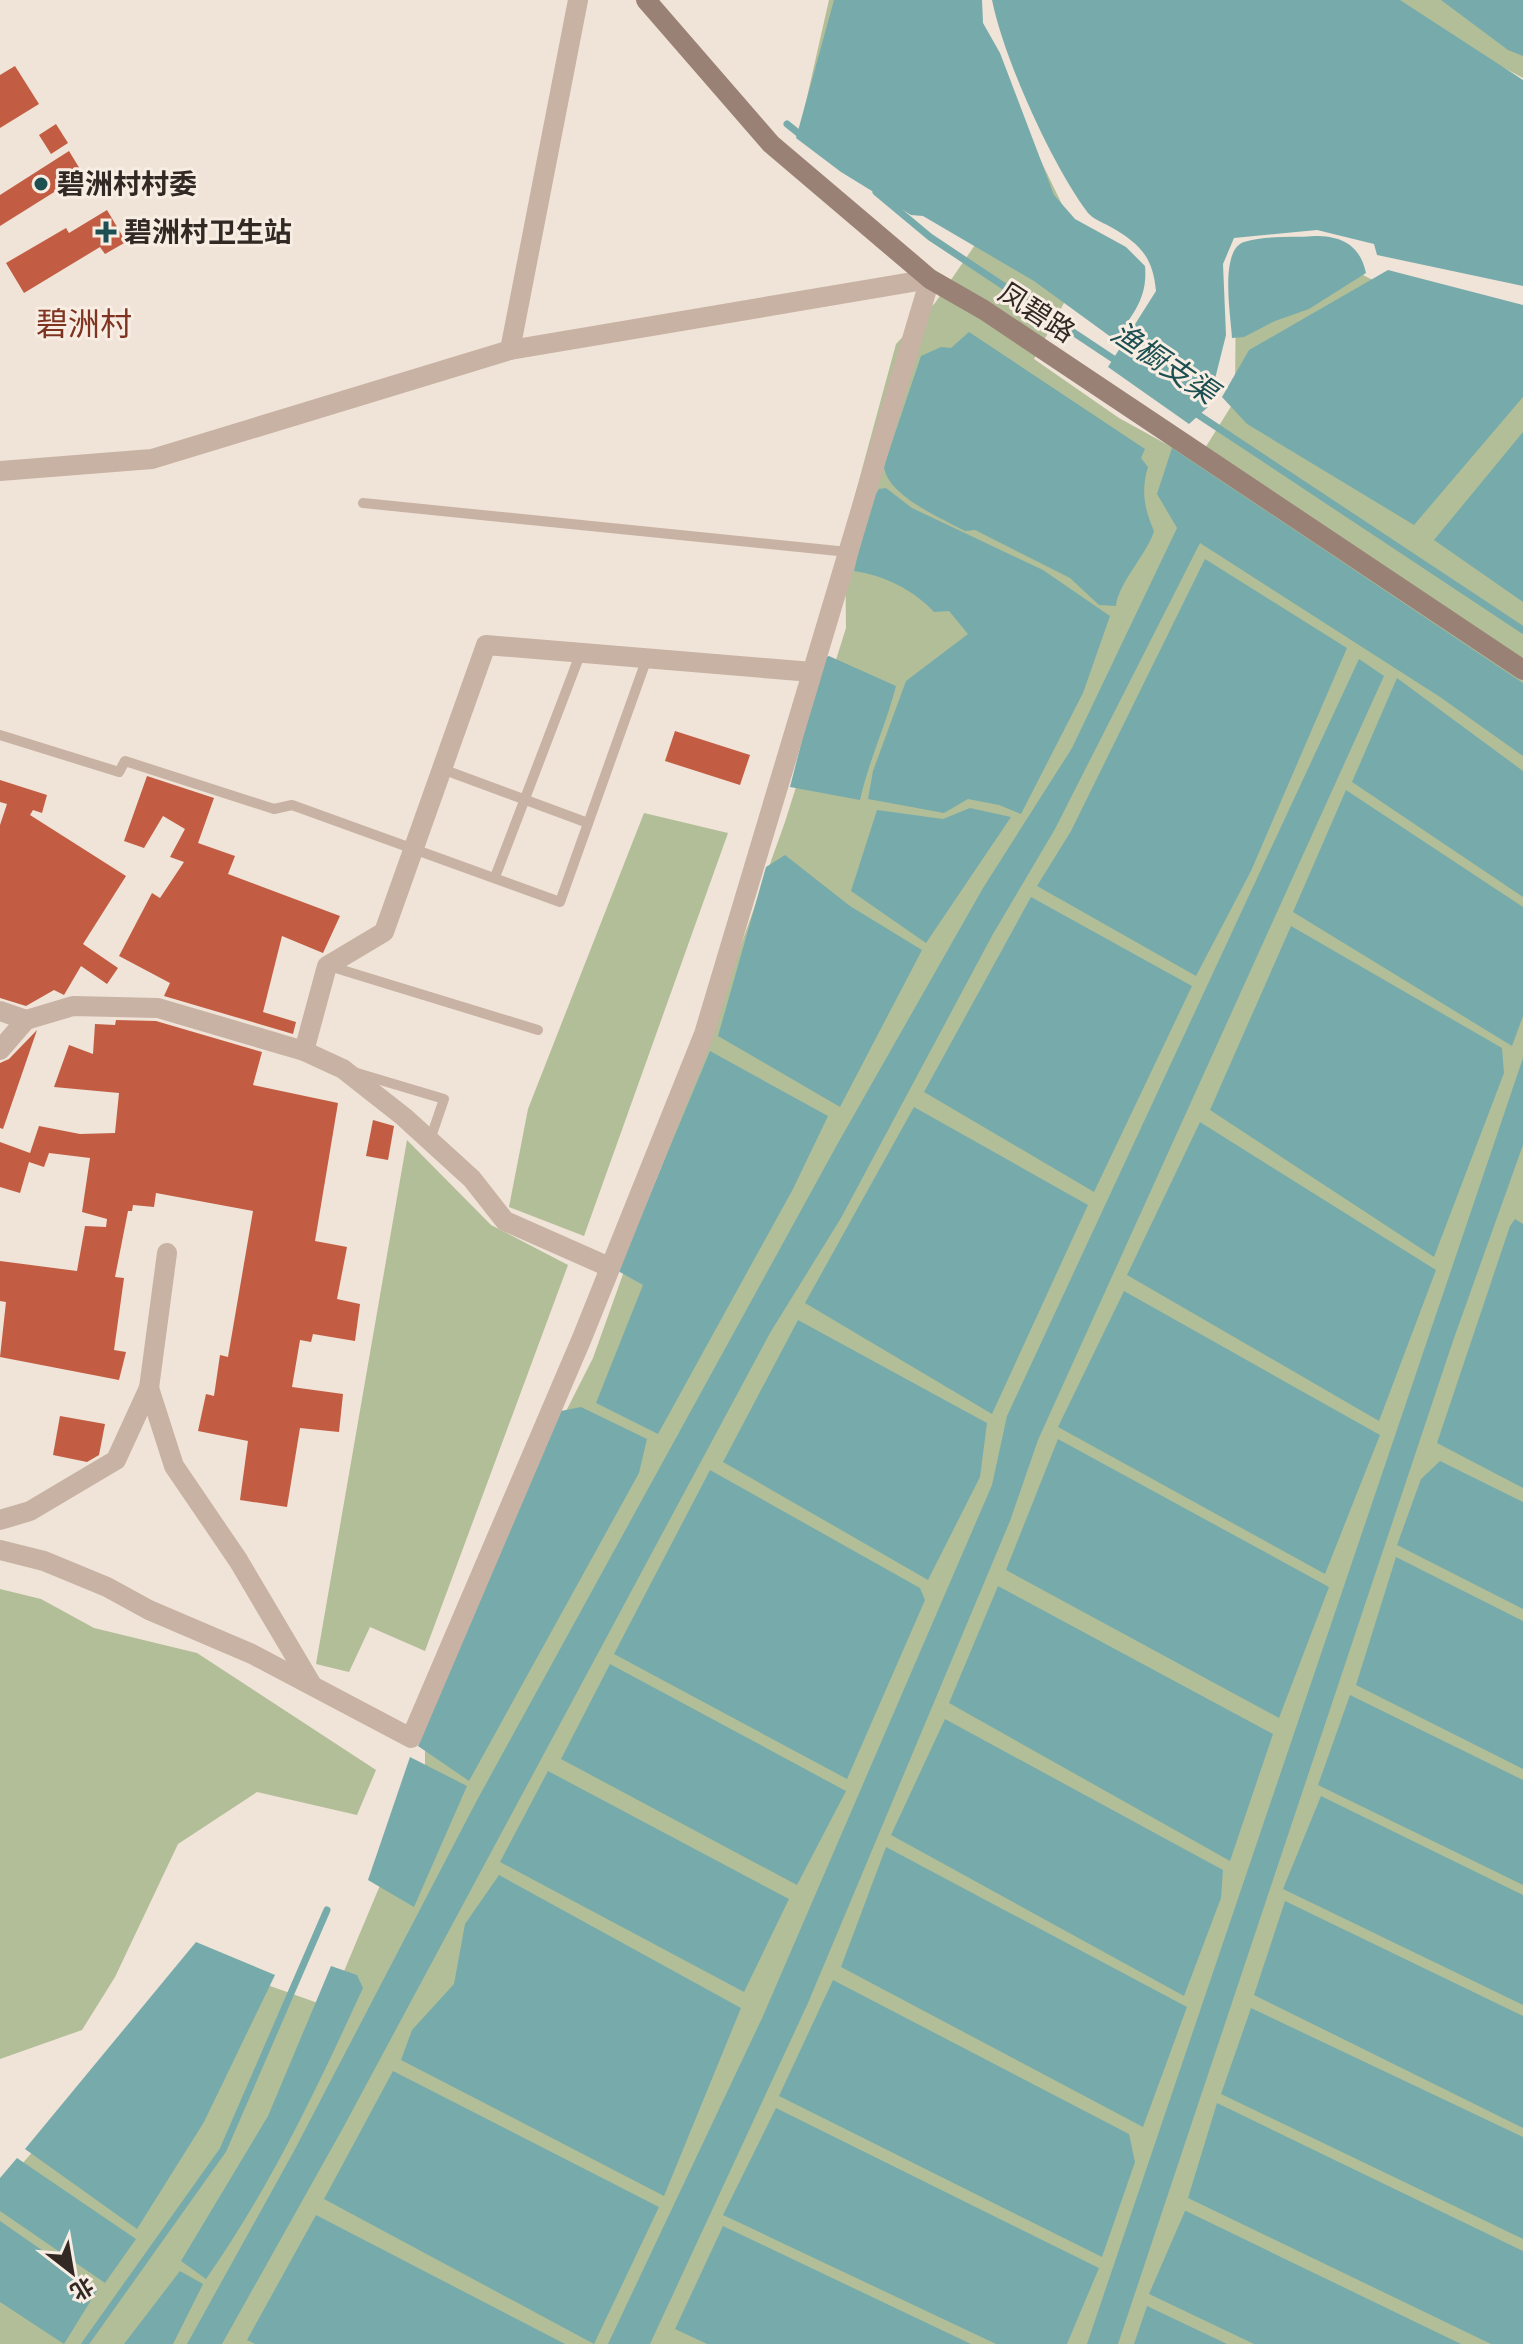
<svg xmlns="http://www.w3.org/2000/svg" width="1523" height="2344" font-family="'Fira Sans Condensed','Noto Sans SC',sans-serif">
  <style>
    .green { fill: #b2be98 }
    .water { fill: #77abab }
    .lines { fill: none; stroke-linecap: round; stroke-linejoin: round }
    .stream { stroke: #77abab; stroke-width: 7 }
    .building { fill: #c25d43 }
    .lane { stroke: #c7b2a4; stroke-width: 10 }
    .street { stroke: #c7b2a4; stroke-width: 20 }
    .secondary { stroke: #9a8175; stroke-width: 20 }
    .poi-dot { fill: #1d5052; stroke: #f8ede3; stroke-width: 3 }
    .labels { text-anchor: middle; stroke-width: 6; stroke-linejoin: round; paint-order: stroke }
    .poi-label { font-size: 28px; font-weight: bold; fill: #322925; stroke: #f8ede3; text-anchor: start }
    .street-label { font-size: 28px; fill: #322925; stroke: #f8ede3 }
    .water-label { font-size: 30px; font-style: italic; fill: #1d5052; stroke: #f8ede3 }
    .quarter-label { font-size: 32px; fill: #7e3421; stroke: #f8ede3 }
  </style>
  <rect width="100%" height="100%" fill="#f0e3d7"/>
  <g class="green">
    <path d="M 829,0 L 963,0 L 1088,258 L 1034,359 L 1119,418 L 1197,461 L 1235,400 L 1236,270 L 1316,251 L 1410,299 L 1523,325 L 1523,2344 L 0,2344 L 0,2189 L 200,1961 L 329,2007 L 425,1778 L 425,1689 L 593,1358 L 785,822 L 846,628 L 845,532 L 896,344 L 935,303 L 975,245 L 800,128 Z"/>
    <path d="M 1377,0 L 1523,0 L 1523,78 Z"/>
    <path d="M 644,813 L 728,833 L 584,1236 L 509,1207 L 528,1109 Z"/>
    <path d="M 407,1140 L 491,1225 L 568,1265 L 425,1651 L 370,1627 L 349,1672 L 316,1664 Z"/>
    <path d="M 0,1589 L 41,1599 L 94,1628 L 197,1653 L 376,1770 L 357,1815 L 257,1792 L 178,1844 L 115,1977 L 82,2030 L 0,2059 Z"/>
  </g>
  <g class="water">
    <path d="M 834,0 L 982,0 L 983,23 L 1000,53 L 1054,195 L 1075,219 L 1126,247 L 1145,266 C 1148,299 1132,315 1115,340 L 1034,281 L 923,216 L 911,215 L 841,172 L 796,138 Z"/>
    <path d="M 992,0 L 1400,0 L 1523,80 L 1523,286 L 1377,255 L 1374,244 L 1317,230 L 1234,238 L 1223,264 L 1226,335 L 1208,407 L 1189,424 L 1108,367 L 1156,291 C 1153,256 1139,243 1109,226 C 1102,222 1093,219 1088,213 C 1052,165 1004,59 992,0 Z"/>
    <path d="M 1441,0 L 1523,0 L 1523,56 L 1508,50 Z"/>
    <path d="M 1315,236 C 1342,236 1360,245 1366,273 L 1309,309 L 1275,321 L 1244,337 L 1232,338 C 1231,317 1219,250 1244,242 C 1266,235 1292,238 1315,236 Z"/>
    <path d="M 1388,270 L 1523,305 L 1523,397 L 1414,525 L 1247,424 L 1222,397 L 1249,350 Z"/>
    <path d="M 969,332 L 1145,449 L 1141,458 L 1148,467 C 1141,490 1144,508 1154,531 C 1148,553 1118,583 1116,606 L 1099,605 L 1070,578 L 975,530 L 965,531 C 941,518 886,495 884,466 L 921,356 L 941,347 L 951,348 Z"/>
    <path d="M 1523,432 L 1523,602 L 1434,540 Z"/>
    <path d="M 1172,448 L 1523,683 L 1523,756 L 1440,697 L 1200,543 L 1055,829 L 993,934 L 841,1218 L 770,1333 L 343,2128 L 222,2344 L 187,2344 L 294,2151 L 476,1802 L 838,1143 L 983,888 L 1072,748 L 1177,528 L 1157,494 Z"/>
    <path d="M 886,488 L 912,508 L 1043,570 L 1110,616 L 1083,693 L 1021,814 L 999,805 L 968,799 L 944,813 L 868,799 L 873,771 L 906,681 L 968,634 L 949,611 L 934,612 C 914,590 883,575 854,571 L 871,501 L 879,489 Z"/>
    <path d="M 1205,559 L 1347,648 L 1251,871 L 1196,976 L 1037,886 L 1071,831 Z"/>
    <path d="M 829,656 L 896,686 C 886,725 869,760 860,800 L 790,787 L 823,658 Z"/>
    <path d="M 1359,659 L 1384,676 L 1038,1440 L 1010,1521 L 808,2003 L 650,2344 L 608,2344 L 763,2016 L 992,1485 L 1007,1416 Z"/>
    <path d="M 1397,678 L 1523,771 L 1523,897 L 1352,782 Z"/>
    <path d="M 1346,790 L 1523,907 L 1523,1016 L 1512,1046 L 1293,912 Z"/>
    <path d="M 970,808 L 1011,817 L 926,943 L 851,891 L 877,810 L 943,819 Z"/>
    <path d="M 785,855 L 850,906 L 922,950 L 840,1107 L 718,1036 L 766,867 Z"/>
    <path d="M 1031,897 L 1192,986 L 1094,1192 L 924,1092 Z"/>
    <path d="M 1291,926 L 1502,1048 L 1504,1073 L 1434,1257 L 1210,1110 Z"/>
    <path d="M 710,1051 L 828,1116 L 793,1189 L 658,1434 L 596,1403 L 643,1285 L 618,1271 Z"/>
    <path d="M 1523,1058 L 1523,1145 L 1453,1341 L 1118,2344 L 1087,2344 Z"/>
    <path d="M 914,1107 L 1088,1205 L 992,1414 L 805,1303 Z"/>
    <path d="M 1200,1122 L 1436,1270 L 1379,1421 L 1127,1275 Z"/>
    <path d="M 1515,1219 L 1523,1224 L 1523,1488 L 1437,1443 L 1510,1226 Z"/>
    <path d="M 1124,1291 L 1380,1435 L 1325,1574 L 1058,1427 Z"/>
    <path d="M 798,1320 L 987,1423 L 980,1477 L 928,1580 L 723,1462 Z"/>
    <path d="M 581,1407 L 647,1439 L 639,1473 L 469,1781 L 418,1746 L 561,1411 Z"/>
    <path d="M 1058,1439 L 1329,1587 L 1279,1718 L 1006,1570 Z"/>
    <path d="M 1440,1461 L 1523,1502 L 1523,1609 L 1397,1545 L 1421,1479 Z"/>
    <path d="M 710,1470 L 920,1588 L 925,1600 L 847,1779 L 614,1654 Z"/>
    <path d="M 1396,1557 L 1523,1621 L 1523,1769 L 1356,1685 Z"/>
    <path d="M 998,1586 L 1273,1734 L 1230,1861 L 949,1703 Z"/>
    <path d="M 610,1664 L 846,1791 L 797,1885 L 561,1759 Z"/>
    <path d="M 1350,1695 L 1523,1780 L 1523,1885 L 1318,1785 Z"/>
    <path d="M 945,1719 L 1223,1870 L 1221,1898 L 1184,1996 L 891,1835 Z"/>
    <path d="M 410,1757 L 467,1786 L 414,1907 L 368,1880 Z"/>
    <path d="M 548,1771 L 789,1899 L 744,1992 L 500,1862 Z"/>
    <path d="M 1321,1796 L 1523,1895 L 1523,2005 L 1283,1889 Z"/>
    <path d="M 886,1847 L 1187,2007 L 1143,2127 L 841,1967 Z"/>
    <path d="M 499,1875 L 741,2008 L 664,2196 L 401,2060 L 412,2030 L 454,1984 L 465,1924 Z"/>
    <path d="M 1285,1901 L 1523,2016 L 1523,2128 L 1254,1995 Z"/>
    <path d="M 196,1942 L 275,1975 L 204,2122 L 137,2229 L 25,2149 Z"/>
    <path d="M 331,1966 L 357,1975 L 363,1988 C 317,2088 270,2188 206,2279 L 181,2261 L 268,2116 Z"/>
    <path d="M 833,1980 L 1129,2134 L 1135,2162 L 1102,2257 L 779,2096 Z"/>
    <path d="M 1251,2008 L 1523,2137 L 1523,2239 L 1221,2094 Z"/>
    <path d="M 393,2071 L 659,2207 L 594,2344 L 324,2199 Z"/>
    <path d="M 1217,2103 L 1523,2251 L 1523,2344 L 1491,2344 L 1188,2198 Z"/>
    <path d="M 776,2108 L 1099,2268 L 1067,2344 L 996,2344 L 723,2215 Z"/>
    <path d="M 17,2158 L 136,2239 L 105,2283 L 0,2211 L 0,2178 Z"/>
    <path d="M 1185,2211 L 1186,2211 L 1461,2344 L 1254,2344 L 1149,2294 Z"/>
    <path d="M 316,2215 L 565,2344 L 255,2344 L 247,2340 Z"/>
    <path d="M 0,2221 L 98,2289 L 64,2344 L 0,2302 Z"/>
    <path d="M 723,2226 L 971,2344 L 707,2344 L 675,2329 Z"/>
    <path d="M 180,2271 L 203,2284 L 173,2344 L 124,2344 Z"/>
    <path d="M 1147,2306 L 1227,2344 L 1134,2344 Z"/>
  </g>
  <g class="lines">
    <g class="stream">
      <path d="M 787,124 L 802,136"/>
      <path d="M 876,192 L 930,237 L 1121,364"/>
      <path d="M 1191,410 L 1523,630"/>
      <path d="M 85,2344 L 223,2150 L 327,1910"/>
    </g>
  </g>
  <g class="building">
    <path d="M 15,66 L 39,104 L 0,128 L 0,75 Z"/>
    <path d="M 56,124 L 68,143 L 51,154 L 39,135 Z"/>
    <path d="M 69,151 L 83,174 L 0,226 L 0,195 Z"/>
    <path d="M 107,210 L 126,242 L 105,254 L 100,247 L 24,293 L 6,263 L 66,228 L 69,233 Z"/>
    <path d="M 675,731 L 750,755 L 740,785 L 665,761 Z"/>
    <path d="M 147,776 L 214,798 L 198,843 L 235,856 L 228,874 L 340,916 L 323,953 L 282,936 L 263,1012 L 296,1022 L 293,1034 L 164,996 L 170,983 L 119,956 L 152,893 L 160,898 L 184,862 L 170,857 L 185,829 L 163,816 L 144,848 L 124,841 Z"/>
    <path d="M 0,780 L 47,795 L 42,813 L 33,810 L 30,815 L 126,876 L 83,944 L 118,968 L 107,984 L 81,966 L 64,995 L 54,990 L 26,1006 L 0,998 L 0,825 L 7,804 L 0,802 Z"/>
    <path d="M 116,1020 L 156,1021 L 262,1052 L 253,1085 L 338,1103 L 315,1241 L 347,1247 L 337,1299 L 360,1304 L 355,1341 L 313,1334 L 311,1342 L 300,1340 L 292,1387 L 343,1394 L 339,1432 L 300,1428 L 287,1507 L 240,1500 L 248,1441 L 198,1431 L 206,1394 L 214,1396 L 220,1355 L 228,1357 L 253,1211 L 156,1193 L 154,1207 L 133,1205 L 132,1211 L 128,1211 L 115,1277 L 124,1278 L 114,1350 L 126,1352 L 119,1380 L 0,1357 L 6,1302 L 0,1301 L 0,1261 L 77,1271 L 85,1226 L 106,1227 L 107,1219 L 82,1212 L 90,1158 L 49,1153 L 44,1167 L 29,1162 L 20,1193 L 0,1187 L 0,1142 L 30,1153 L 39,1126 L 80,1134 L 115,1133 L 119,1093 L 54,1087 L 69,1045 L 93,1054 L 95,1024 L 115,1025 Z"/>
    <path d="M 37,1030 L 3,1129 L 0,1128 L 0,1063 L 9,1059 Z"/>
    <path d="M 373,1120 L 394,1126 L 388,1160 L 366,1156 Z"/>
    <path d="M 60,1416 L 105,1424 L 99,1455 L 87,1462 L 53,1455 Z"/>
  </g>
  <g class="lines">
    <g class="lane">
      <path d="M 363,503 L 848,552"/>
      <path d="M 0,735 L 119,772 L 125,761 L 274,809 L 292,805 L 560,902 L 647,658"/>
      <path d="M 442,769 L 588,823"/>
      <path d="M 495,877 L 581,652"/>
      <path d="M 329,966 L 538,1030"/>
      <path d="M 357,1073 L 444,1099 L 430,1140"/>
    </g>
    <g class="street">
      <path d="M 510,350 L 578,0"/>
      <path d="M 0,1011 L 26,1020"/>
      <path d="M 0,1050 L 26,1020 L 73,1006 L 158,1008 L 304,1051"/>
      <path d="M 609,1267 L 505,1221 L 472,1179 L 404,1117 L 343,1069 L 304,1051 L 327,966 L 384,932 L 486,645 L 812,672"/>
      <path d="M 149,1388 L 167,1253"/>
      <path d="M 0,1520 L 30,1511 L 116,1460 L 149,1388 L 174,1466 L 238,1560 L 312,1685"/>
      <path d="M 0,1550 L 44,1561 L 107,1587 L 149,1610 L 252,1654 L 411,1738 L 582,1338 L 704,1034 L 930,279 L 510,350 L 152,459 L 0,471"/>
    </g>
    <path class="secondary" d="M 646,0 L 771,144 L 930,279 L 984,310 L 1523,670"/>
  </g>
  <g class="poi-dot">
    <circle cx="41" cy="184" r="8"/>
    <path d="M102 220h8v8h8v8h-8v8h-8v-8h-8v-8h8z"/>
  </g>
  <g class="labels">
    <g class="poi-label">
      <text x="57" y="194">碧洲村村委</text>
      <text x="124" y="242">碧洲村卫生站</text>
    </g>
    <g class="street-label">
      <text transform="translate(1037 312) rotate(33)" y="10">凤碧路</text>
    </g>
    <g class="water-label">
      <text transform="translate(1164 363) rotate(34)" y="10">渔橱支渠</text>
    </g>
    <g class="quarter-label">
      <text x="84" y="335">碧洲村</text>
    </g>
  </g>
  <g transform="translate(72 2272) rotate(149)" stroke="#f8ede3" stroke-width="6" paint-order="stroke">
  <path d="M0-6L14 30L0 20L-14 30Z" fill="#322925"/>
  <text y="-12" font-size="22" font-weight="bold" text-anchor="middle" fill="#322925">北</text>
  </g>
</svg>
